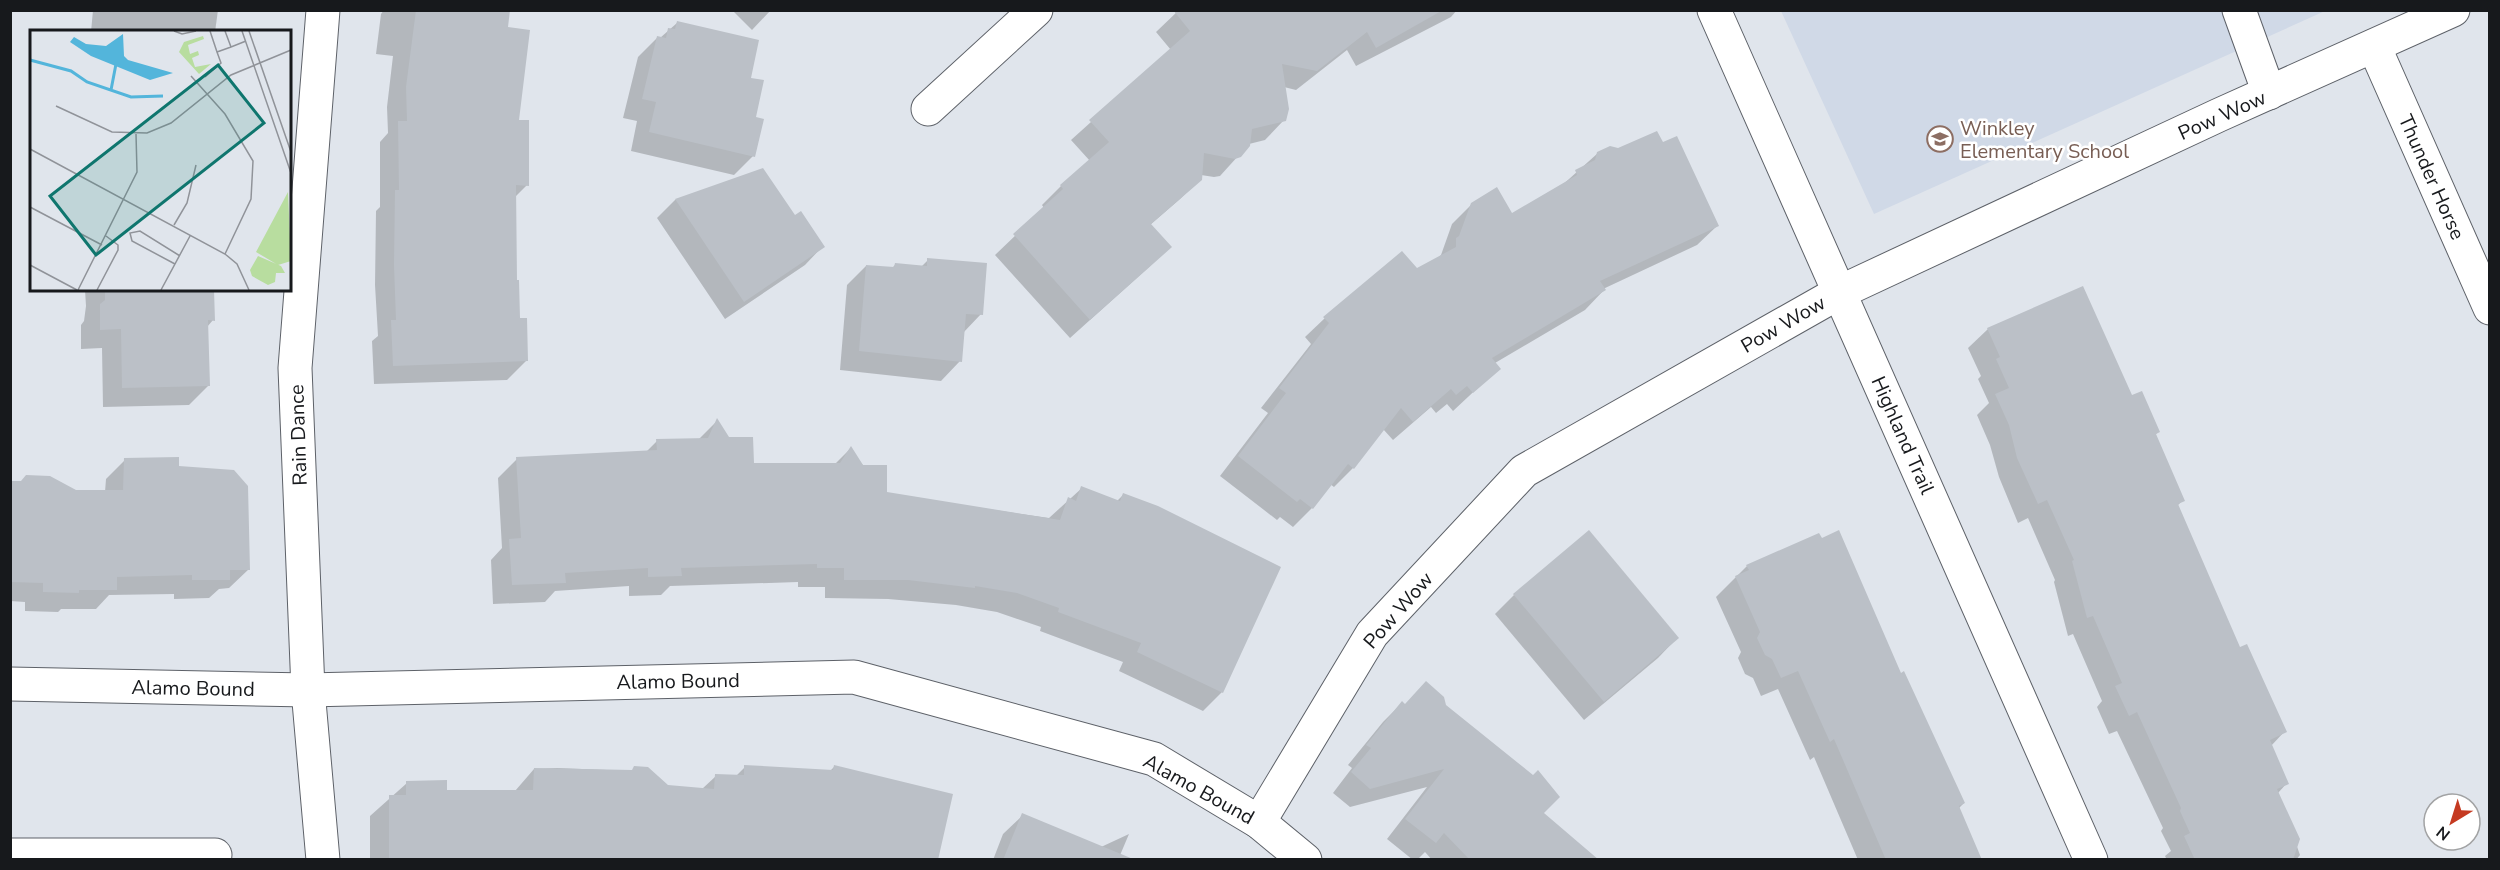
<svg xmlns="http://www.w3.org/2000/svg" width="2500" height="870" font-family="'Nunito Sans',sans-serif">
  <style>
    .built { fill: #d0d9e7 }
    .shadow { fill: #0003 }
    .building { fill: #bbc0c7 }
    .lines { fill: none; stroke-linecap: round; stroke-linejoin: round }
    .minor-casing { stroke: #5d6168; stroke-width: 35 }
    .minor { stroke: #fff; stroke-width: 33 }
    .labels { text-anchor: middle; stroke-width: 5; stroke-linejoin: round; paint-order: stroke }
    .street-label { font-size: 20px; fill: #17191c; stroke: #fff }
    .education-label { font-size: 20px; fill: #785e54; stroke: #fff; text-anchor: start }
    .inset-river { fill: none; stroke: #53b5db; stroke-width: 3 }
    .inset-road { fill: none; stroke: #909399; stroke-width: 1.5 }
    .view { fill: #0f766e; fill-opacity: 0.15; stroke: #0f766e; stroke-width: 3 }
    .inset-edge { fill: none; stroke: #17191c; stroke-width: 3 }
  </style>
  <rect width="100%" height="100%" fill="#e0e5ec"/>
  <path class="built" d="M 1781,11 L 2325,11 L 1874,214 Z"/>
  <g class="shadow">
    <path d="M 93,10 L 218,10 L 215,32 L 91,32 Z"/>
    <path d="M 384,10 L 508,10 L 506,28 L 527,185 L 515,197 L 515,282 L 519,320 L 527,360 L 507,380 L 374,384 L 372,341 L 378,336 L 375,285 L 376,211 L 380,207 L 380,142 L 388,133 L 387,107 L 393,56 L 376,54 L 381,14 Z"/>
    <path d="M 732,10 L 771,10 L 752,30 Z"/>
    <path d="M 1179,10 L 1457,10 L 1451,17 L 1356,66 L 1347,50 L 1296,90 L 1284,87 L 1284,120 L 1265,140 L 1249,144 L 1220,176 L 1214,177 L 1201,175 L 1200,179 L 1180,199 L 1150,225 L 1150,266 L 1070,338 L 995,255 L 1044,208 L 1042,205 L 1061,186 L 1090,161 L 1071,140 L 1171,50 L 1156,32 Z"/>
    <path d="M 677,23 L 749,79 L 753,156 L 734,175 L 631,151 L 637,121 L 623,118 L 638,57 L 657,38 L 660,38 Z"/>
    <path d="M 1598,153 L 1717,226 L 1697,245 L 1603,289 L 1604,290 L 1585,310 L 1495,363 L 1499,368 L 1453,411 L 1447,404 L 1436,413 L 1431,407 L 1393,440 L 1383,429 L 1353,468 L 1334,487 L 1330,484 L 1312,508 L 1293,527 L 1280,517 L 1277,520 L 1220,476 L 1268,413 L 1261,408 L 1311,344 L 1305,337 L 1325,318 L 1437,259 L 1441,255 L 1452,224 L 1472,204 L 1511,215 L 1559,188 Z"/>
    <path d="M 762,170 L 794,217 L 823,246 L 805,265 L 725,319 L 657,218 L 675,200 Z"/>
    <path d="M 928,260 L 981,314 L 963,333 L 960,361 L 941,381 L 840,370 L 847,285 L 866,266 L 892,268 L 895,265 L 921,267 Z"/>
    <path d="M 85,290 L 213,290 L 213,320 L 207,327 L 208,386 L 189,405 L 103,407 L 102,348 L 81,349 L 81,325 L 84,321 L 86,306 Z"/>
    <path d="M 1988,329 L 2131,397 L 2159,431 L 2155,435 L 2183,500 L 2177,506 L 2240,649 L 2285,731 L 2271,746 L 2287,783 L 2278,793 L 2300,855 L 2296,860 L 2167,860 L 2165,856 L 2171,851 L 2161,831 L 2163,828 L 2117,731 L 2109,734 L 2097,707 L 2102,701 L 2073,634 L 2068,636 L 2054,582 L 2055,580 L 2028,518 L 2018,523 L 1999,477 L 1990,445 L 1977,415 L 1989,403 L 1978,379 L 1981,376 L 1968,348 Z"/>
    <path d="M 717,421 L 729,439 L 753,464 L 834,465 L 850,449 L 886,494 L 1049,518 L 1082,488 L 1117,501 L 1123,495 L 1222,692 L 1203,711 L 1119,671 L 1123,662 L 1040,631 L 1041,627 L 997,612 L 956,605 L 888,599 L 825,598 L 825,587 L 798,587 L 798,582 L 670,586 L 661,595 L 629,596 L 629,586 L 555,591 L 545,602 L 493,604 L 491,560 L 502,548 L 498,478 L 517,459 L 646,452 L 657,441 L 699,439 Z"/>
    <path d="M 125,460 L 178,467 L 249,569 L 229,588 L 219,589 L 209,598 L 174,599 L 174,594 L 109,595 L 96,609 L 61,609 L 58,612 L 25,611 L 25,602 L 10,601 L 10,482 L 75,492 L 105,492 L 106,479 Z"/>
    <path d="M 1747,566 L 1901,675 L 1964,803 L 1958,809 L 1980,860 L 1858,860 L 1814,757 L 1810,760 L 1778,689 L 1761,696 L 1753,678 L 1745,674 L 1738,658 L 1741,652 L 1716,597 Z"/>
    <path d="M 1514,595 L 1677,638 L 1658,658 L 1584,720 L 1495,614 Z"/>
    <path d="M 1402,703 L 1404,705 L 1445,706 L 1581,860 L 1432,860 L 1425,852 L 1417,860 L 1413,860 L 1387,839 L 1427,787 L 1350,807 L 1333,793 L 1352,768 L 1348,765 L 1383,722 Z"/>
    <path d="M 745,767 L 830,771 L 834,767 L 937,860 L 370,860 L 370,816 L 407,783 L 446,791 L 515,791 L 534,769 L 557,768 L 632,771 L 667,786 L 702,789 L 716,776 L 735,777 Z"/>
    <path d="M 1023,815 L 1101,847 L 1129,834 L 1118,860 L 993,860 L 1003,834 Z"/>
  </g>
  <g class="building">
    <path d="M 416,10 L 510,10 L 508,27 L 530,30 L 519,120 L 529,120 L 529,186 L 516,185 L 517,280 L 519,280 L 520,318 L 527,318 L 528,361 L 393,366 L 391,320 L 396,320 L 394,265 L 395,190 L 399,190 L 398,121 L 407,121 L 406,87 Z"/>
    <path d="M 1173,10 L 1443,10 L 1376,48 L 1367,32 L 1317,71 L 1282,64 L 1289,109 L 1286,121 L 1252,129 L 1250,146 L 1241,157 L 1235,159 L 1204,153 L 1202,180 L 1151,224 L 1172,247 L 1090,320 L 1013,234 L 1063,189 L 1060,185 L 1109,142 L 1089,120 L 1190,31 Z"/>
    <path d="M 677,21 L 759,40 L 751,78 L 764,80 L 756,117 L 764,119 L 755,157 L 649,132 L 656,102 L 642,99 L 657,36 L 666,38 L 668,28 L 675,29 Z"/>
    <path d="M 1657,131 L 1663,142 L 1677,136 L 1719,226 L 1600,281 L 1606,290 L 1492,358 L 1501,369 L 1473,393 L 1467,386 L 1456,395 L 1451,389 L 1413,422 L 1401,408 L 1354,469 L 1348,464 L 1313,509 L 1300,499 L 1297,502 L 1238,456 L 1286,393 L 1279,388 L 1329,323 L 1323,317 L 1402,251 L 1417,268 L 1456,247 L 1456,238 L 1459,236 L 1471,203 L 1497,187 L 1512,213 L 1577,175 L 1575,170 L 1595,160 L 1597,152 L 1610,146 L 1618,148 Z"/>
    <path d="M 763,168 L 795,215 L 801,211 L 825,247 L 744,302 L 675,199 Z"/>
    <path d="M 927,258 L 987,263 L 983,315 L 966,314 L 962,362 L 859,351 L 866,265 L 894,267 L 895,263 L 927,266 Z"/>
    <path d="M 2083,286 L 2132,395 L 2142,391 L 2160,432 L 2156,434 L 2185,501 L 2178,504 L 2240,647 L 2247,644 L 2287,732 L 2270,740 L 2289,784 L 2277,789 L 2300,839 L 2293,860 L 2195,860 L 2184,836 L 2190,833 L 2180,811 L 2181,808 L 2137,712 L 2129,716 L 2115,686 L 2122,683 L 2093,616 L 2087,618 L 2072,561 L 2074,560 L 2047,500 L 2038,504 L 2017,458 L 2009,425 L 1995,394 L 2009,388 L 1996,359 L 2000,357 L 1987,328 Z"/>
    <path d="M 105,290 L 214,290 L 215,321 L 208,320 L 210,386 L 122,388 L 121,329 L 100,330 L 100,304 L 105,300 Z"/>
    <path d="M 717,418 L 729,437 L 753,437 L 754,463 L 840,463 L 851,446 L 863,465 L 887,465 L 887,492 L 1060,520 L 1068,497 L 1076,501 L 1081,486 L 1120,501 L 1123,493 L 1158,506 L 1281,567 L 1223,693 L 1137,652 L 1141,643 L 1058,612 L 1059,608 L 1017,593 L 975,586 L 975,588 L 908,580 L 844,580 L 844,568 L 817,568 L 817,564 L 681,568 L 682,576 L 648,577 L 648,568 L 565,573 L 566,583 L 512,585 L 509,539 L 521,538 L 516,457 L 657,450 L 656,439 L 708,438 Z"/>
    <path d="M 179,457 L 179,466 L 234,470 L 248,486 L 250,570 L 230,570 L 230,580 L 192,580 L 192,575 L 117,577 L 117,590 L 79,590 L 79,593 L 43,592 L 43,583 L 10,582 L 10,481 L 21,481 L 26,475 L 50,476 L 76,490 L 123,490 L 124,458 Z"/>
    <path d="M 1589,530 L 1679,638 L 1604,702 L 1513,594 Z"/>
    <path d="M 1839,530 L 1901,673 L 1904,671 L 1965,803 L 1959,806 L 1982,860 L 1886,860 L 1834,739 L 1830,742 L 1798,671 L 1781,678 L 1772,659 L 1765,655 L 1757,638 L 1760,632 L 1735,576 L 1749,570 L 1746,565 L 1819,533 L 1822,538 Z"/>
    <path d="M 1426,681 L 1444,697 L 1446,705 L 1533,775 L 1538,770 L 1560,797 L 1544,813 L 1599,860 L 1470,860 L 1444,833 L 1436,843 L 1405,819 L 1444,769 L 1370,789 L 1351,772 L 1371,748 L 1366,745 L 1402,701 L 1405,704 Z"/>
    <path d="M 744,765 L 833,770 L 834,765 L 953,794 L 938,860 L 389,860 L 389,795 L 406,795 L 406,781 L 447,780 L 447,790 L 533,790 L 534,768 L 632,770 L 634,766 L 648,767 L 668,785 L 714,789 L 715,774 L 744,775 Z"/>
    <path d="M 1022,813 L 1133,859 L 1133,860 L 1003,860 Z"/>
  </g>
  <g class="lines">
    <g class="minor-casing">
      <g id="minor">
        <path d="M 1714,10 L 2091,860"/>
        <path d="M 2239,10 L 2269,93"/>
        <path d="M 2374,46 L 2490,308"/>
        <path d="M 928,109 L 1036,10"/>
        <path d="M 10,684 L 308,690 L 854,677 L 1154,759 L 1259,822 L 1305,860"/>
        <path d="M 1259,822 L 1372,634 L 1524,471 L 1840,292 L 2219,115 L 2453,10"/>
        <path d="M 10,855 L 215,855"/>
        <path d="M 323,860 L 308,690 L 295,368 L 323,10"/>
      </g>
    </g>
    <use href="#minor" class="minor"/>
  </g>
  <defs>
    <g id="school-ring" transform="scale(1.35)"><circle r="9.5" fill="#fff" stroke="#8d6e63" stroke-width="1.5"/><path d="M0-5L7-2L0 1L-7-2ZM-4 1L0 2.5L4 1V4Q0 6-4 4Z" fill="#8d6e63"/></g>
  </defs>
  <g fill-rule="evenodd">
    <use href="#school-ring" x="1940" y="139"/>
  </g>
  <g class="labels">
    <g class="street-label">
      <text transform="translate(2222 115) rotate(-24)" y="7">Pow Wow</text>
      <text transform="translate(2432 177) rotate(66)" y="7">Thunder Horse</text>
      <text transform="translate(1783 324) rotate(-30)" y="7">Pow Wow</text>
      <text transform="translate(298 435) rotate(-92)" y="7">Rain Dance</text>
      <text transform="translate(1903 435) rotate(66)" y="7">Highland Trail</text>
      <text transform="translate(1398 610) rotate(-49)" y="7">Pow Wow</text>
      <text transform="translate(678 681) rotate(-1)" y="7">Alamo Bound</text>
      <text transform="translate(193 688) rotate(1)" y="7">Alamo Bound</text>
      <text transform="translate(1199 789) rotate(29)" y="7">Alamo Bound</text>
    </g>
    <g class="education-label">
      <text x="1960" y="135">Winkley<tspan x="1960" dy="23">Elementary School</tspan></text>
    </g>
  </g>
  <g transform="translate(30 30)">
    <rect width="261" height="261" fill="#e0e5ec"/>
    <path d="M 173,6 L 174,9 L 158,15 L 160,24 L 168,21 L 169,25 L 162,28 L 165,37 L 181,34 L 169,44 L 149,22 L 154,12 ZM 258,162 L 261,231 L 248,235 L 226,222 ZM 228,226 L 251,236 L 255,243 L 246,243 L 245,252 L 238,255 L 222,246 L 220,240 Z" fill="#b8dd9f"/>
    <path d="M 93,4 L 94,26 L 98,30 L 143,43 L 120,50 L 61,26 L 40,12 L 44,7 L 56,14 L 76,16 Z" fill="#53b5db"/>
    <path class="inset-river" d="M 0,30 L 41,41 L 57,52 L 101,67 L 133,66M 81,60 L 86,34"/>
    <path class="inset-road" d="M 144,1 L 152,4 L 166,1M 180,1 L 187,22 L 201,17M 195,1 L 201,17 L 216,11M 212,1 L 261,143M 219,1 L 261,122M 161,46 L 195,84 L 223,131 L 221,169 L 195,224M 175,47 L 191,33 L 187,22M 26,76 L 82,102 L 117,103 L 141,93 L 201,45 L 261,20M 0,119 L 195,224 L 207,234 L 219,260M 0,177 L 72,215M 144,195 L 157,173 L 166,135M 145,234 L 102,211 L 100,203 L 110,201 L 150,226M 0,235 L 47,260M 48,260 L 107,142 L 106,104M 67,260 L 88,220 L 88,215 L 76,206M 131,260 L 160,206"/>
    <path class="view" d="M 188,35 L 234,93 L 66,225 L 20,166 Z"/>
    <rect width="261" height="261" class="inset-edge"/>
  </g>
  <rect width="2500" height="870" fill="none" stroke="#17191c" stroke-width="24"/>
  <g transform="translate(2452 822) rotate(218)"><circle r="28" fill="#ffffff" stroke="#a2a3a4" stroke-width="1.5"/>
  <path d="M0-4.5L10 22L0 15L-10 22Z" fill="#c53a21"/>
  <text y="-9" font-size="16" font-weight="bold" text-anchor="middle" fill="#17191c">N</text>
  </g>
</svg>
